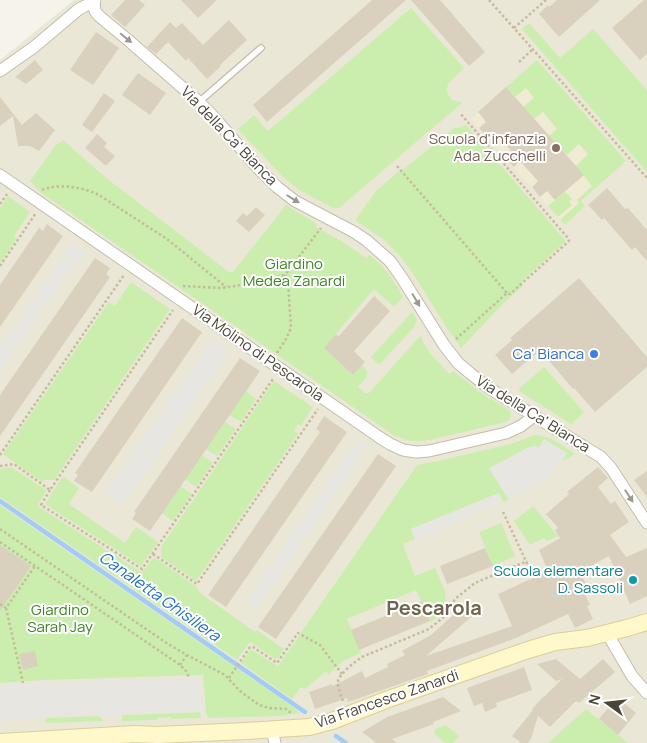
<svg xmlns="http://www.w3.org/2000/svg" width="647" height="743" font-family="Manrope,sans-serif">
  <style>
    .residential { fill: #ebe7d7 }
    .education { fill: #f0ebd3 }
    .green { fill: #cbeeaf }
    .parking { fill: #e7e6e1 }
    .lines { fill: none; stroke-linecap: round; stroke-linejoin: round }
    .stream { stroke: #a2cbf7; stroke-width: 4.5 }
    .building { fill: #d9d1be }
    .lane-casing { stroke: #c3bdab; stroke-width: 8 }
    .street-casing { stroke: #c3bdab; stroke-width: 13 }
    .secondary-casing { stroke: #dacf96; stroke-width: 18 }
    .path { stroke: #c6bb9b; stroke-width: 2.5; stroke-dasharray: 2.5 2.5; stroke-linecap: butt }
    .lane { stroke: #fff; stroke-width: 5.5 }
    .street { stroke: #fff; stroke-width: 11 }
    .secondary { stroke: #fff8cb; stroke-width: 16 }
    .oneway { fill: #9c9991 }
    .education-dot { fill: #8d6e63; stroke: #fff; stroke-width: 2 }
    .shop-dot { fill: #3f7fe0; stroke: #fff; stroke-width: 2 }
    .culture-dot { fill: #0f9aa8; stroke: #fff; stroke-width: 2 }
    .labels { text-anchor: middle; stroke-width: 4; stroke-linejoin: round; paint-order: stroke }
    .street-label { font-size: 15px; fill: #4b4537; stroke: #fff }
    .education-label { font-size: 15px; fill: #785e54; stroke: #fff; text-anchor: end }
    .park-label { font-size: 15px; fill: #3e8423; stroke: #fff }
    .shop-label { font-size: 15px; fill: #366cbe; stroke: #fff; text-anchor: end }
    .culture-label { font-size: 15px; fill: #0d838f; stroke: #fff; text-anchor: end }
    .water-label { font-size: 16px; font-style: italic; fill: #246fc3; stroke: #fff }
    .district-label { font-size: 20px; font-weight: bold; fill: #6f654d; stroke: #fff }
  </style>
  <rect width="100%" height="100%" fill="#f6f4ea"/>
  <path class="residential" d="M 74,0 L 647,0 L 647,743 L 0,743 L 0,60 Z"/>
  <path class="education" d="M 537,60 L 626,161 L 581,201 L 585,206 L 565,225 L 471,119 Z"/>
  <g class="green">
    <path d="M 411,8 L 464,68 C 454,79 439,86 452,100 L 461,102 L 462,103 L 339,208 L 333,208 L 299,190 L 283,177 L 238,129 L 254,115 L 268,131 Z"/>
    <path d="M 529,23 L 560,58 L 593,29 L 647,90 L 647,172 L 522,29 Z"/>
    <path d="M 537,60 L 626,161 L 581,201 L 585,206 L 565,225 L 560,220 L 579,203 L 577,200 L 592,186 L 576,166 L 588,154 L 579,144 L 567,155 L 549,136 L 557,129 L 543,112 L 534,119 L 523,107 L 534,98 L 526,88 L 515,97 L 506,87 Z"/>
    <path d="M 466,125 L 565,240 L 565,242 L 521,282 L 523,286 L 505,302 L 461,348 L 447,328 L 412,272 L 400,256 L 383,239 L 356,221 L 356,219 L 376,191 L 399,171 L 400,172 L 454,128 L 459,128 Z"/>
    <path d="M 63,140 L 105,177 L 229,272 L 233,272 L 286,205 L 317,224 L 316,227 L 343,242 L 366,258 L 369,255 C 385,266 394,280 403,297 L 395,306 L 393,306 L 374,289 L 324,348 L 353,375 L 362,365 L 367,371 L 367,376 L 358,387 L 365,393 L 369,393 L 419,337 L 421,336 L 423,342 L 432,356 L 433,356 L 449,374 L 453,371 L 480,392 L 508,409 L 511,413 L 510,419 L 506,422 L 425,441 L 410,441 L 395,436 L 40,192 L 30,181 L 55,146 Z"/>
    <path d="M 565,192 L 572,199 L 569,202 L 572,205 L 558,217 L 548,206 Z"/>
    <path d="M 8,196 L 30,212 L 14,236 L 17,238 L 0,263 L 0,208 Z"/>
    <path d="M 131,282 L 170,309 L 54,480 L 44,480 L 42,482 L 3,454 L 109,302 L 115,306 Z"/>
    <path d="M 412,312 L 417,320 L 414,327 L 380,364 L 378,364 L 371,357 Z"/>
    <path d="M 544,367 L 584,412 L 571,424 L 519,391 L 520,388 Z"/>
    <path d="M 274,381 L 313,407 L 301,426 L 298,424 L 294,430 L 298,434 L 196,581 L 161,557 L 161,547 Z"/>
    <path d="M 246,391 L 256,399 L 241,422 L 229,415 Z"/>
    <path d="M 225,422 L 236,429 L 217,456 L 206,449 Z"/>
    <path d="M 535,435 C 550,435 562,445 574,453 L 572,456 L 563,461 L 562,461 L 567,453 L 539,447 L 489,468 L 509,500 L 503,502 L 499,493 L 411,529 L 415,539 L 403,544 L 415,576 L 435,568 L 445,591 L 446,607 L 443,613 L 431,622 L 430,621 L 416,590 L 347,619 L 361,653 L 343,661 L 328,675 L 327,671 L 324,673 L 305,689 L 301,687 L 292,699 L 241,663 L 250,650 L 252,650 L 278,666 L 417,465 L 438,461 L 510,444 Z"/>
    <path d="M 202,455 L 213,463 L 196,487 L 185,479 Z"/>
    <path d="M 11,467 L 46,490 L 46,492 L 38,504 L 39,507 L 141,572 L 143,571 L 153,559 L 155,558 L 196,586 L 199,592 L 255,632 L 257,630 L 284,649 L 278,658 L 275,659 L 252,643 L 249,643 L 237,660 L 0,497 L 0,469 Z"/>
    <path d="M 63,476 L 79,488 L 69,504 L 125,543 L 136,527 L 158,542 L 141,566 L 45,504 Z"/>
    <path d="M 180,486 L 192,494 L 173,521 L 162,513 Z"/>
    <path d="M 0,505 L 276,695 L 301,713 L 281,716 L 208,718 L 206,712 L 203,675 L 44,680 L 0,683 Z"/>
    <path d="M 533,506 L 558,536 L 547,541 L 544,538 L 530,545 L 514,521 Z"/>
    <path d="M 501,523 L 515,556 L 493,566 L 479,532 Z"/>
    <path d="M 586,709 L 628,743 L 548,743 Z"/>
    <path d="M 200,712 L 201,718 L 171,719 L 170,717 L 158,718 L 156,720 L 122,721 L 122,715 Z"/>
    <path d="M 98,716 L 101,718 L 103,721 L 46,723 L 45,722 L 46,718 Z"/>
    <path d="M 446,725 L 459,736 L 453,743 L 445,743 L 434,733 L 435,729 Z"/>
  </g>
  <g class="parking">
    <path d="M 73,243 L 84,251 L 0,371 L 0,349 Z"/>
    <path d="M 213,339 L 229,351 L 121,506 L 104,495 Z"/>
    <path d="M 358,439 L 368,446 L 256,608 L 247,601 Z"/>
    <path d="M 544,439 L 567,453 L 562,461 L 545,479 L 531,489 L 509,500 L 489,468 L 529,447 L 534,446 L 539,447 Z"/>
    <path d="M 499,493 L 503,502 L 415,539 L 411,529 Z"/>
    <path d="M 202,677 L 203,712 L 40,718 L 0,721 L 0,685 L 45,682 Z"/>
  </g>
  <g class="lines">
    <g class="stream">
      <path d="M 0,501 L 305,712"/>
      <path d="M 336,736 L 346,743"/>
    </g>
  </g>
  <g class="building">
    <path d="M 125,0 L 139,0 L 145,5 L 125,27 L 111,15 Z"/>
    <path d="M 181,0 L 217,0 L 198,18 Z"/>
    <path d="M 372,0 L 406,0 L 267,122 L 253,105 Z"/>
    <path d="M 411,0 L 440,0 L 485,52 L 469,66 Z"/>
    <path d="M 557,0 L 600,0 L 559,37 L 539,14 L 548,5 L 549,7 Z"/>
    <path d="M 644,0 L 647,0 L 647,54 L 640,60 L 612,28 Z"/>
    <path d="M 229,20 L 247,40 L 220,65 L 221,66 L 207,79 L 188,58 L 186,61 L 168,42 L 156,54 L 147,47 L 170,22 L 176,28 L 182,23 L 203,45 Z"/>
    <path d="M 96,32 L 119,48 L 93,85 L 70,70 Z"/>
    <path d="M 35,60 L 43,70 L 26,84 L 15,77 Z"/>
    <path d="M 138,73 L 166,93 L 150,115 L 122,95 Z"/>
    <path d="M 506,87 L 584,175 L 555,200 L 547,191 L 540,197 L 532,187 L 538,181 L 520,161 L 514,167 L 505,158 L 512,152 L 496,133 L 489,139 L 479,128 L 486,122 L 478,112 Z"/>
    <path d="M 104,93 L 115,101 L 92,132 L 82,125 Z"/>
    <path d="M 0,97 L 22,125 L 36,113 L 55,130 L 39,151 L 30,146 L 18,146 L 13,116 L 0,126 Z"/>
    <path d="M 97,134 L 107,143 L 104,147 L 115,156 L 106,166 L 85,148 Z"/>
    <path d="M 607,188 L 625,209 L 628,208 L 647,230 L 647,261 L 635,247 L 632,250 L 604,218 L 602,220 L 588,205 Z"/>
    <path d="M 256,207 L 265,215 L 249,232 L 236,221 L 243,213 L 247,216 Z"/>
    <path d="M 47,224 L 63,236 L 0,327 L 0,285 L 39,228 L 43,231 Z"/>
    <path d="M 95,258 L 110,268 L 106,274 L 110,277 L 0,436 L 0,395 Z"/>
    <path d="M 579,278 L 647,357 L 647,367 L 595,412 L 574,388 L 573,389 L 540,350 L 512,374 L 495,355 L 512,340 L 510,338 Z"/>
    <path d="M 374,296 L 390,311 L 354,351 L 365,362 L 353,375 L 324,348 L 336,334 L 338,337 Z"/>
    <path d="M 182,318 L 202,332 L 92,492 L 74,481 L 78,475 L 75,473 Z"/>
    <path d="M 240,358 L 260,371 L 150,531 L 132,519 L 136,513 L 134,512 Z"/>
    <path d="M 324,416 L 347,432 L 226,607 L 208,595 L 320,432 L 316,429 Z"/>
    <path d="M 378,454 L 396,466 L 276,639 L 258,627 Z"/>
    <path d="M 598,467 L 608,478 L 598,487 L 611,504 L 615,501 L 629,522 L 610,535 L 626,557 L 647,548 L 647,596 L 630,604 L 609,556 L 580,572 L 590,592 L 585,594 L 590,605 L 587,606 L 593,619 L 575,628 L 568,614 L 516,638 L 427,671 L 428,674 L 348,702 L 347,698 L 315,709 L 309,692 L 332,684 L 333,686 L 362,671 L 365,678 L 388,667 L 387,664 L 405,655 L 402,651 L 431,635 L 468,602 L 477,612 L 426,656 L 512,626 L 498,594 L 522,583 L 548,571 L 539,550 L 560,538 L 555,530 L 558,528 L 546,514 L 569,494 L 567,492 Z"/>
    <path d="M 647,471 L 647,497 L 634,480 Z"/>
    <path d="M 0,545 L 31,566 L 0,611 Z"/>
    <path d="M 485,548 L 493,566 L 447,584 L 440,566 Z"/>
    <path d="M 422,601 L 430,621 L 359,650 L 351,630 Z"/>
    <path d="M 35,651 L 38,666 L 23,670 L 19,654 Z"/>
    <path d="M 556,659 L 580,679 L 603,659 L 615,672 L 579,703 L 576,701 L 550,727 L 538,716 L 531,739 L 528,743 L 521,743 L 512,736 L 533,710 L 532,709 L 544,696 L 543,698 L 562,679 L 556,681 L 537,664 Z"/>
    <path d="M 524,667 L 532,690 L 496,703 L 497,707 L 485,712 L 482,703 L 474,706 L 467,688 Z"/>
    <path d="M 443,697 L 461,711 L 433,722 L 434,724 L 392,739 L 397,743 L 376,743 L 362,732 L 387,717 Z"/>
    <path d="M 617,697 L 636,713 L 618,735 L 599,719 Z"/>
  </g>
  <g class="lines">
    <g class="lane-casing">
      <path id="lane" d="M 199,102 L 261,48"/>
    </g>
    <g class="street-casing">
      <g id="street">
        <path d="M 94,4 L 95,11 L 99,16 L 128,40 L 199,102 L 213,116 L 256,166 L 277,187 L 295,201 L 354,232 L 366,240 L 390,261 L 402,278 L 444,345 L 458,363 L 471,374 L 489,388 L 601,457 L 611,468 L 647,523"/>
        <path d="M 0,71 L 34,47 L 79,9 L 87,5 L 94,4 L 95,0"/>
        <path d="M 0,175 L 379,437 L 390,444 L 403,450 L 416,452 L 429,451 L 506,433 L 521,426 L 534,416"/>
        <path d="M 607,633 L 632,676 L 647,693"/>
        <path d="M 272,730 L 275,743"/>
      </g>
    </g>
    <g class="secondary-casing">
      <path id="secondary" d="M 0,742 L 135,734 L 157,735 L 246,731 L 309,727 L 332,721 L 386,700 L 528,650 L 555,642 L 587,638 L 627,628 L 647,622"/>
    </g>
    <g class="path">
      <path d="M 489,0 L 647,178"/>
      <path d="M 514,28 L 546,0"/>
      <path d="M 519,62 L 533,49"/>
      <path d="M 397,166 L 507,293"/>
      <path d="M 42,190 C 58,183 83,187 99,195 L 167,239 L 226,287"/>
      <path d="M 0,204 L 7,194"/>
      <path d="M 0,266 L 36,213"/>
      <path d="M 183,286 L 221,288 L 236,286 L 285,275"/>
      <path d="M 456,339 L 507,293 L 510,294 L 569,241 L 567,237 L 460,113"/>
      <path d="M 277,353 L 286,339 L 291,328 L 288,282 L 285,275 L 321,228"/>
      <path d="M 0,455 L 124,275"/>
      <path d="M 0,466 L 14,464 L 50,490 L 173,310"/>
      <path d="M 50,490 L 41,505 L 142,569 L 273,379"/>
      <path d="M 503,512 L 531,572"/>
      <path d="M 0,529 L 168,644 L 187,655 L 225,675 L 240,691 L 259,705 L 269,708 L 286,709 L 291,713"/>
      <path d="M 0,542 L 180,665 L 186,671 L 189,677"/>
      <path d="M 153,554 L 197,584 L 318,409"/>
      <path d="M 0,604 L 6,608 L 35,566"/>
      <path d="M 6,608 L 23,683"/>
      <path d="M 180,665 L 187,655"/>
      <path d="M 229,678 L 250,647 L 253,647 L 277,663 L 298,633 L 320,645 L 342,674"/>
      <path d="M 343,701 C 341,695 337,687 338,681 C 339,674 356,661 362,657 L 429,629 L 446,615 L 455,599 L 475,583 L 527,561"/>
    </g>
    <use href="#lane" class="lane"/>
    <use href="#street" class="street"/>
    <use href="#secondary" class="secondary"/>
  </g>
  <defs><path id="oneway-solid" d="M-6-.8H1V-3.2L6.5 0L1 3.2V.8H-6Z" transform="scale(1.25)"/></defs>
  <g class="oneway">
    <use href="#oneway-solid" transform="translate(126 38) rotate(39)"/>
    <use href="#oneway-solid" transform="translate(293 199) rotate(32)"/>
    <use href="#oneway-solid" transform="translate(416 300) rotate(59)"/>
    <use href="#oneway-solid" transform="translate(629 496) rotate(57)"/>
  </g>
  <circle class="education-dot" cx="556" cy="148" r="5"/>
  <circle class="shop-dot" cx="594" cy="354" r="5"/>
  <circle class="culture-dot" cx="633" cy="580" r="5"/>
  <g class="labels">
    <g class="street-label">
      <text transform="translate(229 136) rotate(46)" y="5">Via della Ca' Bianca</text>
      <text transform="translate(258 353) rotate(35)" y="5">Via Molino di Pescarola</text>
      <text transform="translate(533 414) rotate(32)" y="5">Via della Ca' Bianca</text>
      <text transform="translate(387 699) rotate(-19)" y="5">Via Francesco Zanardi</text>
    </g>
    <g class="education-label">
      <text x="546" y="144">Scuola d'infanzia<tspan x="546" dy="17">Ada Zucchelli</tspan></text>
    </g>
    <g class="park-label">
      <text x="294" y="269">Giardino<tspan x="294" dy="17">Medea Zanardi</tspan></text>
      <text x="60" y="615">Giardino<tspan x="60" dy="17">Sarah Jay</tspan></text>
    </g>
    <g class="shop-label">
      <text x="584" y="359">Ca' Bianca</text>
    </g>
    <g class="culture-label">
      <text x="623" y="576">Scuola elementare<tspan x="623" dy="17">D. Sassoli</tspan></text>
    </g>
    <g class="water-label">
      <text transform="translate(160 596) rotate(35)" y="6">Canaletta Ghisiliera</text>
    </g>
    <g class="district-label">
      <text x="434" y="615">Pescarola</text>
    </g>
  </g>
  <g transform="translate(607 703) rotate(285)" stroke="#ffffff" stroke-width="4" paint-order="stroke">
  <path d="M0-4L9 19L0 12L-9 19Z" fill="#4b4537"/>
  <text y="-8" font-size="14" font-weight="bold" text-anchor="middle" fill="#4b4537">N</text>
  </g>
</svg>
